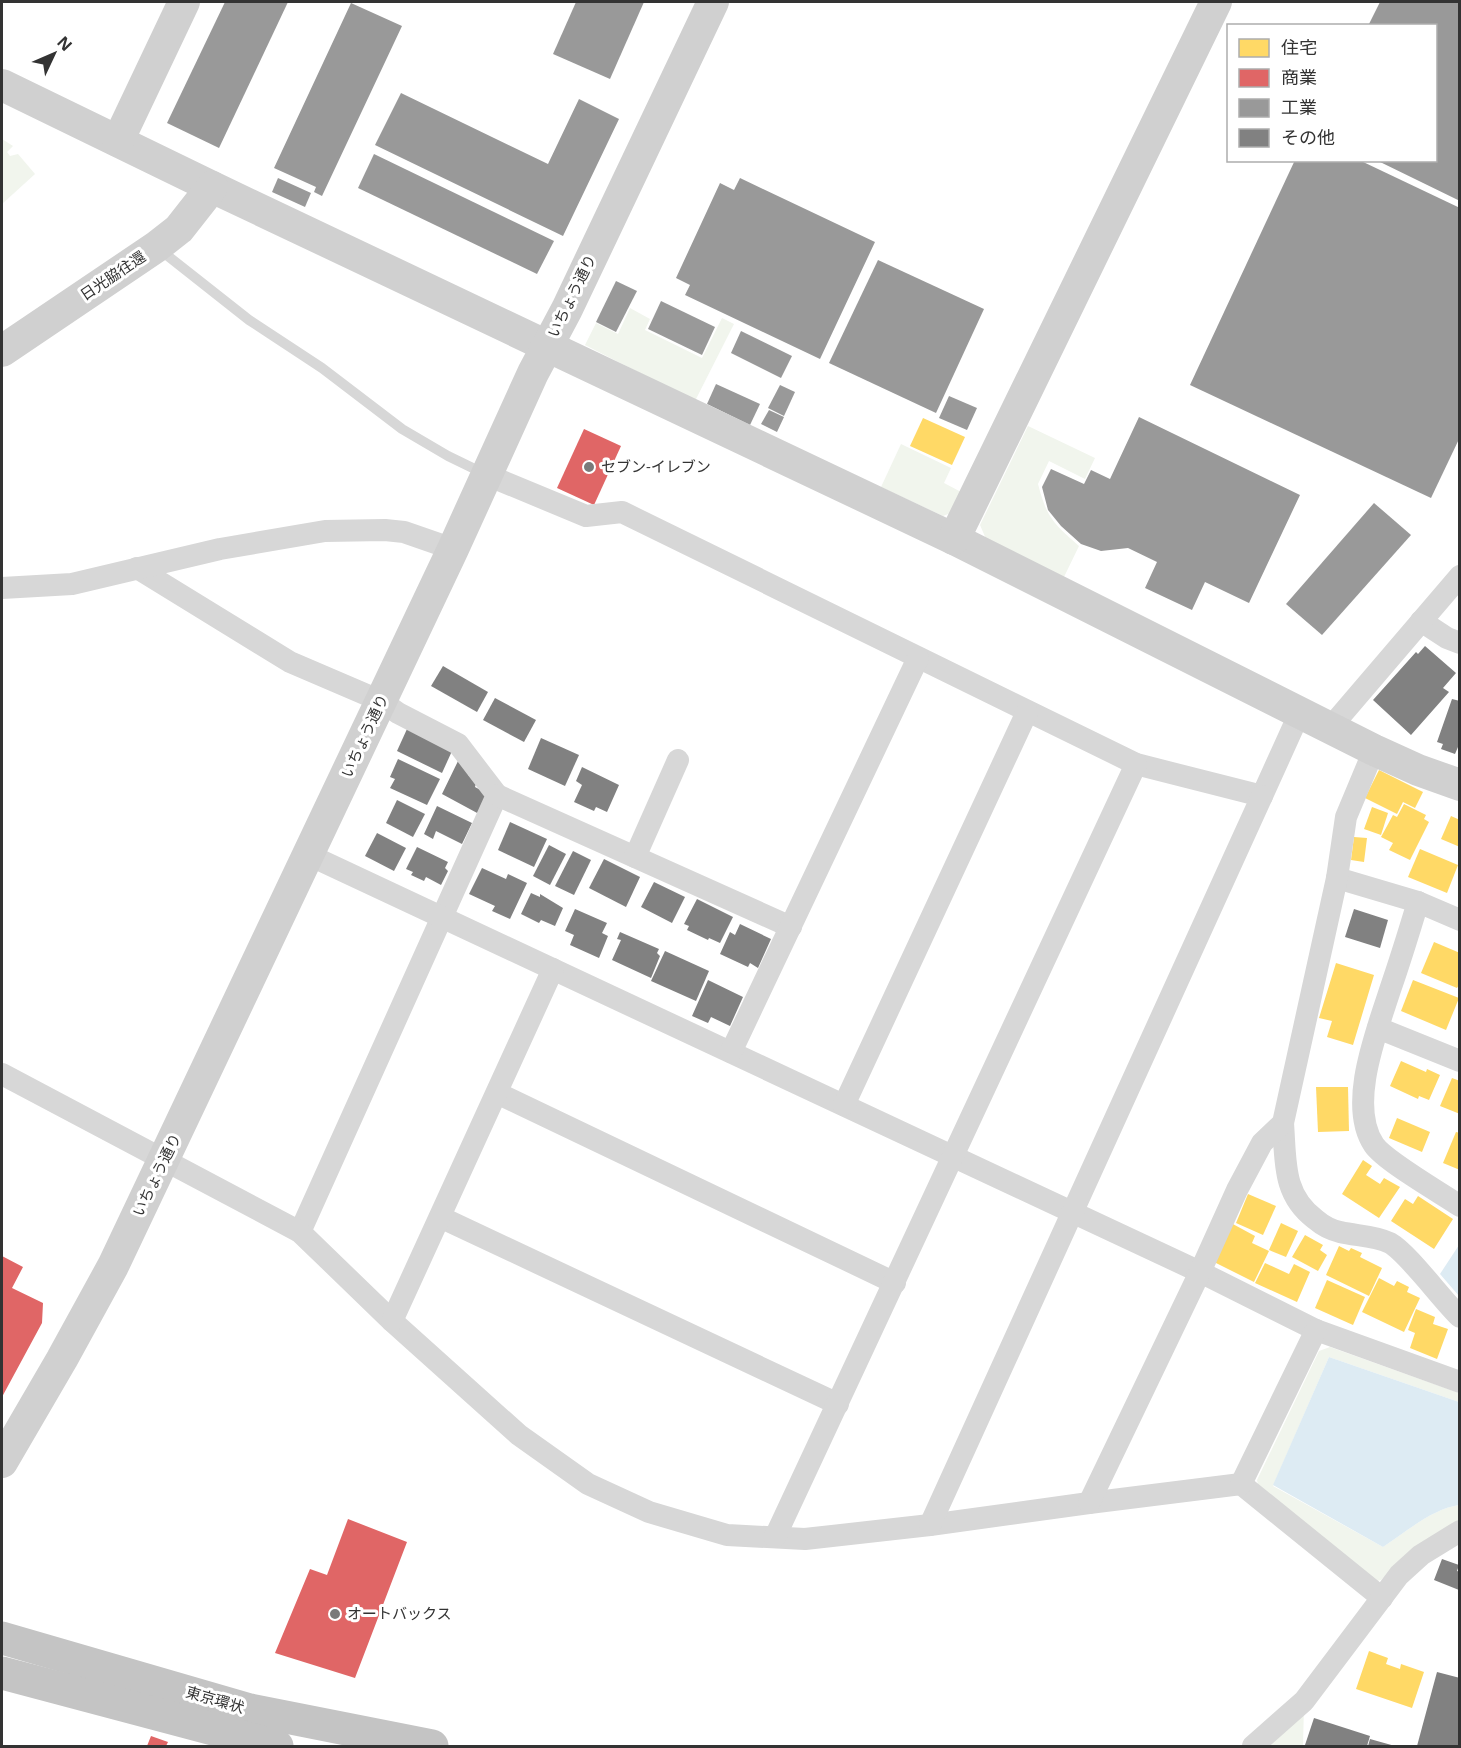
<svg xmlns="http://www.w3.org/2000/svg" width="1461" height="1748" font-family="'Open Sans','Noto Sans JP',sans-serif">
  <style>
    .green { fill: #f1f5ed }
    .water { fill: #ddebf3 }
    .homes { fill: #ffd966 }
    .shops { fill: #e06666 }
    .industry { fill: #999 }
    .building { fill: #818181 }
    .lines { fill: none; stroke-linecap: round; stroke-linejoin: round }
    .lane { stroke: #d7d7d7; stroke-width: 10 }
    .street { stroke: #d7d7d7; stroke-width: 22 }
    .secondary { stroke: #d0d0d0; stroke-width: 32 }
    .highway { stroke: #c4c4c4; stroke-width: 33 }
    .poi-dot { fill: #7a7a7a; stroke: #fff; stroke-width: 2 }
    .labels { text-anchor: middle; stroke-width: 6; stroke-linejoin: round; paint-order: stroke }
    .street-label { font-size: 15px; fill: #333; stroke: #fff }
    .poi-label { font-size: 15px; fill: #333; stroke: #fff; text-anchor: start }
  </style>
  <rect width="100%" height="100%" fill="#fff"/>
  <g class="green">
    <path d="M 2,139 L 13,146 L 7,152 L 10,156 L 18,154 L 35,174 L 2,204 Z"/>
    <path d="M 630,308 L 650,319 L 645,330 L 702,358 L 722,318 L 734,324 L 695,401 L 585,345 L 596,323 L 618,334 Z"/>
    <path d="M 1028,426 L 1095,458 L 1085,479 L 1049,461 L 1038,484 C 1047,518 1053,523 1079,546 L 1064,577 L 986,539 L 980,525 Z"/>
    <path d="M 901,444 L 951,468 L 944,483 L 965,494 L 956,511 L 943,516 L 881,487 Z"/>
    <path d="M 1330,1347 L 1459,1393 L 1459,1402 L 1329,1357 L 1273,1486 L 1383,1547 C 1406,1532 1432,1509 1459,1505 L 1459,1523 L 1411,1553 L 1381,1580 L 1373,1582 L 1259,1489 L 1257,1480 L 1319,1351 Z"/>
    <path d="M 1304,1706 L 1303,1746 L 1258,1746 Z"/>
  </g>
  <g class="water">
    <path d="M 1459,1245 L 1459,1296 L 1440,1274 Z"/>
    <path d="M 1329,1357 L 1459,1402 L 1459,1505 C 1432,1509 1406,1532 1383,1547 L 1273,1485 Z"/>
  </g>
  <g class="homes">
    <path d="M 923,418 L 965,437 L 952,465 L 910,446 Z"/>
    <path d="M 1379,770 L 1423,792 L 1415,808 L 1403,802 L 1397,814 L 1365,798 Z"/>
    <path d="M 1404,804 L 1426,815 L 1424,819 L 1429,822 L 1410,860 L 1389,850 L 1393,843 L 1381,837 L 1393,815 L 1397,817 Z"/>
    <path d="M 1372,807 L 1388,813 L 1381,835 L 1364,829 Z"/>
    <path d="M 1451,816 L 1460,820 L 1460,847 L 1441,839 Z"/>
    <path d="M 1354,837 L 1367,838 L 1364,862 L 1351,860 Z"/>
    <path d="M 1420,849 L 1458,865 L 1447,893 L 1408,877 Z"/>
    <path d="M 1434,942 L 1460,953 L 1460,983 L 1457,988 L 1421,973 Z"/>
    <path d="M 1336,963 L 1374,975 L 1353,1045 L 1327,1037 L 1332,1021 L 1319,1018 Z"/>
    <path d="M 1413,980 L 1459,998 L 1446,1030 L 1401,1011 Z"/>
    <path d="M 1401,1061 L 1426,1072 L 1427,1069 L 1440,1075 L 1429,1100 L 1419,1096 L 1418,1099 L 1390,1086 Z"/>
    <path d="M 1452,1078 L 1460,1081 L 1460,1114 L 1440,1106 Z"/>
    <path d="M 1316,1087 L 1348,1087 L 1349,1131 L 1318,1132 Z"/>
    <path d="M 1397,1118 L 1430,1132 L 1422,1152 L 1389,1138 Z"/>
    <path d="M 1456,1132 L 1460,1133 L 1460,1170 L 1443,1163 Z"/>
    <path d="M 1363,1160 L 1372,1166 L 1366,1175 L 1380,1184 L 1384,1178 L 1400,1187 L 1379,1218 L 1342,1194 Z"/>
    <path d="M 1248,1194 L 1276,1206 L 1263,1235 L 1236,1223 Z"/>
    <path d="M 1418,1196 L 1453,1219 L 1434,1249 L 1391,1221 L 1405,1199 L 1413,1204 Z"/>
    <path d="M 1231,1223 L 1255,1236 L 1252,1243 L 1269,1251 L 1254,1282 L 1212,1261 Z"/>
    <path d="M 1281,1223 L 1298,1231 L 1286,1257 L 1269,1250 Z"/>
    <path d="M 1305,1235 L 1323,1245 L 1320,1250 L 1327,1255 L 1318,1271 L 1292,1257 Z"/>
    <path d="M 1339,1246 L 1349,1251 L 1351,1248 L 1362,1253 L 1360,1257 L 1382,1268 L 1369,1296 L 1326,1275 Z"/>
    <path d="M 1265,1263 L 1289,1274 L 1294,1264 L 1310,1272 L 1297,1302 L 1255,1283 Z"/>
    <path d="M 1379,1278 L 1394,1286 L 1397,1281 L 1409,1287 L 1407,1292 L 1420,1298 L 1404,1332 L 1362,1312 Z"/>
    <path d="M 1327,1280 L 1365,1297 L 1353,1325 L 1315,1308 Z"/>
    <path d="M 1416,1309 L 1435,1317 L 1433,1324 L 1448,1329 L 1437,1359 L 1410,1348 L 1415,1333 L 1408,1330 Z"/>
    <path d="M 1369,1651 L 1388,1658 L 1386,1664 L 1400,1669 L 1401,1664 L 1424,1672 L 1412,1708 L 1356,1689 Z"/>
  </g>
  <g class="shops">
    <path d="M 584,429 L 621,446 L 594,505 L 557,488 Z"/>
    <path d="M 2,1256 L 23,1267 L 12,1288 L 43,1303 L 42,1323 L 2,1397 Z"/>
    <path d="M 348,1519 L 407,1542 L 355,1678 L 275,1653 L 310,1569 L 327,1575 Z"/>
    <path d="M 151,1736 L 168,1742 L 166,1746 L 147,1746 Z"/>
  </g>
  <g class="industry">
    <path d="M 225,2 L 288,2 L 219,148 L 167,123 Z"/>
    <path d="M 576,2 L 644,2 L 610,79 L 553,54 Z"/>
    <path d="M 1380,2 L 1456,2 L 1460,3 L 1460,201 L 1376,160 L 1436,160 L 1436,26 L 1368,26 Z"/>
    <path d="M 351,3 L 402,26 L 322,196 L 314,192 L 316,187 L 274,168 Z"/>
    <path d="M 401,93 L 548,164 L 579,99 L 619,119 L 563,236 L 375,145 Z"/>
    <path d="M 374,154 L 554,241 L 537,274 L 358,188 Z"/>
    <path d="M 1295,160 L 1359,160 L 1460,208 L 1460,437 L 1431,498 L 1190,385 Z"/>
    <path d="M 278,178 L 311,193 L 305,207 L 272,192 Z"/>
    <path d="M 740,178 L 875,242 L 820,359 L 685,295 L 690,285 L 676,278 L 720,183 L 734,190 Z"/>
    <path d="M 878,260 L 984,309 L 936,413 L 829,363 Z"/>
    <path d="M 616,281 L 637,291 L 616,332 L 596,322 Z"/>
    <path d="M 661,301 L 715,327 L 702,355 L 648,329 Z"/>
    <path d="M 741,331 L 792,356 L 781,378 L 731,353 Z"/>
    <path d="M 716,384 L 760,404 L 750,425 L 707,404 Z"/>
    <path d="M 780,385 L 795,392 L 784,416 L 768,408 Z"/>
    <path d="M 949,396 L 977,408 L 967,430 L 939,418 Z"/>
    <path d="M 769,410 L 784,417 L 777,432 L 761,424 Z"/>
    <path d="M 1139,417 L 1300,495 L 1249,603 L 1205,582 L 1192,610 L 1145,588 L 1157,562 L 1128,548 L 1101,551 L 1081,544 L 1061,526 L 1048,510 L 1042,487 L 1051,469 L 1084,484 L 1091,470 L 1110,479 Z"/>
    <path d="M 1374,503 L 1411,535 L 1322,635 L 1286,604 Z"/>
  </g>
  <g class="building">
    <path d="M 1425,646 L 1456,673 L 1443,688 L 1449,692 L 1411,735 L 1373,700 L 1416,652 L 1418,654 Z"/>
    <path d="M 443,666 L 488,692 L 477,712 L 431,686 Z"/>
    <path d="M 495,698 L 536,720 L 524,742 L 483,720 Z"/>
    <path d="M 1452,699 L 1460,701 L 1460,747 L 1458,747 L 1455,754 L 1441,749 L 1443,744 L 1437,742 Z"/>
    <path d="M 407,729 L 452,751 L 442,773 L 397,751 Z"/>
    <path d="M 541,738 L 579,755 L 565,786 L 528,769 Z"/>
    <path d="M 398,759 L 440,779 L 427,805 L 390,788 L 395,779 L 390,777 Z"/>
    <path d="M 459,759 L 469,770 L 468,775 L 477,780 L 475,787 L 488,794 L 479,814 L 442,794 Z"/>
    <path d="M 582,767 L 619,785 L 607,812 L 596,807 L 594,811 L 574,802 L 582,785 L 576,781 Z"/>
    <path d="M 397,800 L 425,814 L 413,837 L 386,823 Z"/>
    <path d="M 437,806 L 472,823 L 462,844 L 436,831 L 433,839 L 424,834 Z"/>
    <path d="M 510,822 L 547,839 L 534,867 L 498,850 Z"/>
    <path d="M 377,833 L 406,848 L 394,871 L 365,856 Z"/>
    <path d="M 549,845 L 566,854 L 550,885 L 533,876 Z"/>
    <path d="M 417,847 L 448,862 L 445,868 L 448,871 L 441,885 L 426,877 L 424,881 L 411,875 L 413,872 L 406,869 Z"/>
    <path d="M 573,851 L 591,860 L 574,895 L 555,886 Z"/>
    <path d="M 604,859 L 640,877 L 626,907 L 589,888 Z"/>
    <path d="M 482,868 L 506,879 L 508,874 L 527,883 L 510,919 L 492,911 L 495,906 L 469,894 Z"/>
    <path d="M 654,882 L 685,897 L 672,923 L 641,907 Z"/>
    <path d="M 531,893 L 540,897 L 540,894 L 563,908 L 555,926 L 541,920 L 539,923 L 521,914 Z"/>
    <path d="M 697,899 L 733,917 L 720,943 L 709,938 L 708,940 L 687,930 L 689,926 L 684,924 Z"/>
    <path d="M 575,909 L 607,923 L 602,933 L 608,936 L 599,958 L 570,945 L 574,935 L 565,931 Z"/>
    <path d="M 1354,909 L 1388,920 L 1380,948 L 1345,937 Z"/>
    <path d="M 740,924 L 771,939 L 758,968 L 750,963 L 748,967 L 720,954 L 730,932 L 735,935 Z"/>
    <path d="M 620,932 L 659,949 L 657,953 L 660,956 L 651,978 L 612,960 L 621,940 L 617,939 Z"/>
    <path d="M 665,951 L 709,971 L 696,1001 L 651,981 Z"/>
    <path d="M 708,980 L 743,997 L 730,1026 L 711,1017 L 708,1023 L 692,1016 Z"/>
    <path d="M 1442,1559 L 1459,1565 L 1457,1571 L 1460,1572 L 1459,1590 L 1434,1580 Z"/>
    <path d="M 1437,1672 L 1460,1678 L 1460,1746 L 1417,1746 Z"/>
    <path d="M 1314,1718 L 1370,1736 L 1367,1746 L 1305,1745 Z"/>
    <path d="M 1370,1739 L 1395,1746 L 1368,1746 Z"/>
  </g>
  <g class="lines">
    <path class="lane" d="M 159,249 L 249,320 L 322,368 L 402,429 L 448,456 L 483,473"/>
    <g class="street">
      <path d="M 487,475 L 586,516 L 622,512 L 1136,764 L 1262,796 L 1300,712"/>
      <path d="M 137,568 L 290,662 L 381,701 L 398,713 L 458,744 L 497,795 L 300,1232"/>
      <path d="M 2,588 L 72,584 L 220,549 L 325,531 L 385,530 L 404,532 L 453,549"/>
      <path d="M 1421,621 L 1447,638 L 1460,643"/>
      <path d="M 1330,728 L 1460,576"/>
      <path d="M 497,795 L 791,927"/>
      <path d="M 309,855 L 1200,1272 L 1316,1330 L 1460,1382"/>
      <path d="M 635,857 L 678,760"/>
      <path d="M 1337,878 L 1418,902 L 1460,920"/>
      <path d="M 1418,902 C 1409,932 1400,961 1390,990 C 1377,1031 1347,1105 1374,1145 C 1385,1161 1441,1193 1460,1206"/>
      <path d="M 1378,1028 L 1460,1061"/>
      <path d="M 731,1052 L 918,658"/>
      <path d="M 2,1074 L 300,1232 L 392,1321 L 519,1435 L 588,1484 L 649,1512 L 727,1535 L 805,1539 L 930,1525 L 1089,1503 L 1241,1484 L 1382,1598"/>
      <path d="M 497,1093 L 895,1283"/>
      <path d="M 844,1105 L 1027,712"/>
      <path d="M 1283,1123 C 1286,1161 1282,1194 1315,1219 C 1322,1225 1331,1230 1340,1232 C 1356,1236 1374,1235 1390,1243 C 1408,1253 1442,1300 1460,1317"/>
      <path d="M 440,1217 L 838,1404"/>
      <path d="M 392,1321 L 553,969"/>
      <path d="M 1241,1484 L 1316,1330"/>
      <path d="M 1089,1503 L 1200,1272 L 1237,1190 L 1262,1143 L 1283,1123 L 1337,878 L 1346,817 L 1374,750"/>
      <path d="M 930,1525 L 1262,796"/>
      <path d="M 775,1537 L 1136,764"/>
      <path d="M 1253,1746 L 1304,1701 L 1399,1575 L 1421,1555 L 1460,1531"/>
    </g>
    <g class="secondary">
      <path d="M 2,85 L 212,187 L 954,539 L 1374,750 L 1418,770 L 1460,785"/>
      <path d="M 118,141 L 184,2"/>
      <path d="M 2,351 L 156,247 L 179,229 L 212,187"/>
      <path d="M 954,539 L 1216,2"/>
      <path d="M 2,1462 L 62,1359 L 113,1266 L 453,549 L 533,373 L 567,309 L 713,2"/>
    </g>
    <g class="highway">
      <path d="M 2,1638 L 250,1710 L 432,1746"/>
      <path d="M 2,1673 L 277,1746"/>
    </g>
  </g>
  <g class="poi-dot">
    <circle cx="589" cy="467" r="6"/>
    <circle cx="335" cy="1614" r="6"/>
  </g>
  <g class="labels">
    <g class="street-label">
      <text transform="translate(113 276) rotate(-34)" y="5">日光脇往還</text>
      <text transform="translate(572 296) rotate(-64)" y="5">いちょう通り</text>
      <text transform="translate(365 736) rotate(-65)" y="5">いちょう通り</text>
      <text transform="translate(157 1175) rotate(-64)" y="5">いちょう通り</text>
      <text transform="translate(215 1700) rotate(16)" y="5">東京環状</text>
    </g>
    <g class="poi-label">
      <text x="601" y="472">セブン-イレブン</text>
      <text x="347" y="1619">オートバックス</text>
    </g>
  </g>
  <rect width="1461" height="1748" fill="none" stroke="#333333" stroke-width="6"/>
  <rect x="1227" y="24" width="210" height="138" fill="#ffffff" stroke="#adadad" stroke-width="1.5"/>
  <rect x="1239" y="39" width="30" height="18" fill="#ffd966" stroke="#adadad" stroke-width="1.5"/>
  <text x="1281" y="54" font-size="18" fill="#333333">住宅</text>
  <rect x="1239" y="69" width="30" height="18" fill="#e06666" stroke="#adadad" stroke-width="1.5"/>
  <text x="1281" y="84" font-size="18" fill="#333333">商業</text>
  <rect x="1239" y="99" width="30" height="18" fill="#999999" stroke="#adadad" stroke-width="1.5"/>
  <text x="1281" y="114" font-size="18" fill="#333333">工業</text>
  <rect x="1239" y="129" width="30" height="18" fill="#818181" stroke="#adadad" stroke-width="1.5"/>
  <text x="1281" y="144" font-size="18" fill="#333333">その他</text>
  <g transform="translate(54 54) rotate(46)" stroke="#ffffff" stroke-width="4.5" paint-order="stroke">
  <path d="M0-4.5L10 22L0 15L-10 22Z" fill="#333333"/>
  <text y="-9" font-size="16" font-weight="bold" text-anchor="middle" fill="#333333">N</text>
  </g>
</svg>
